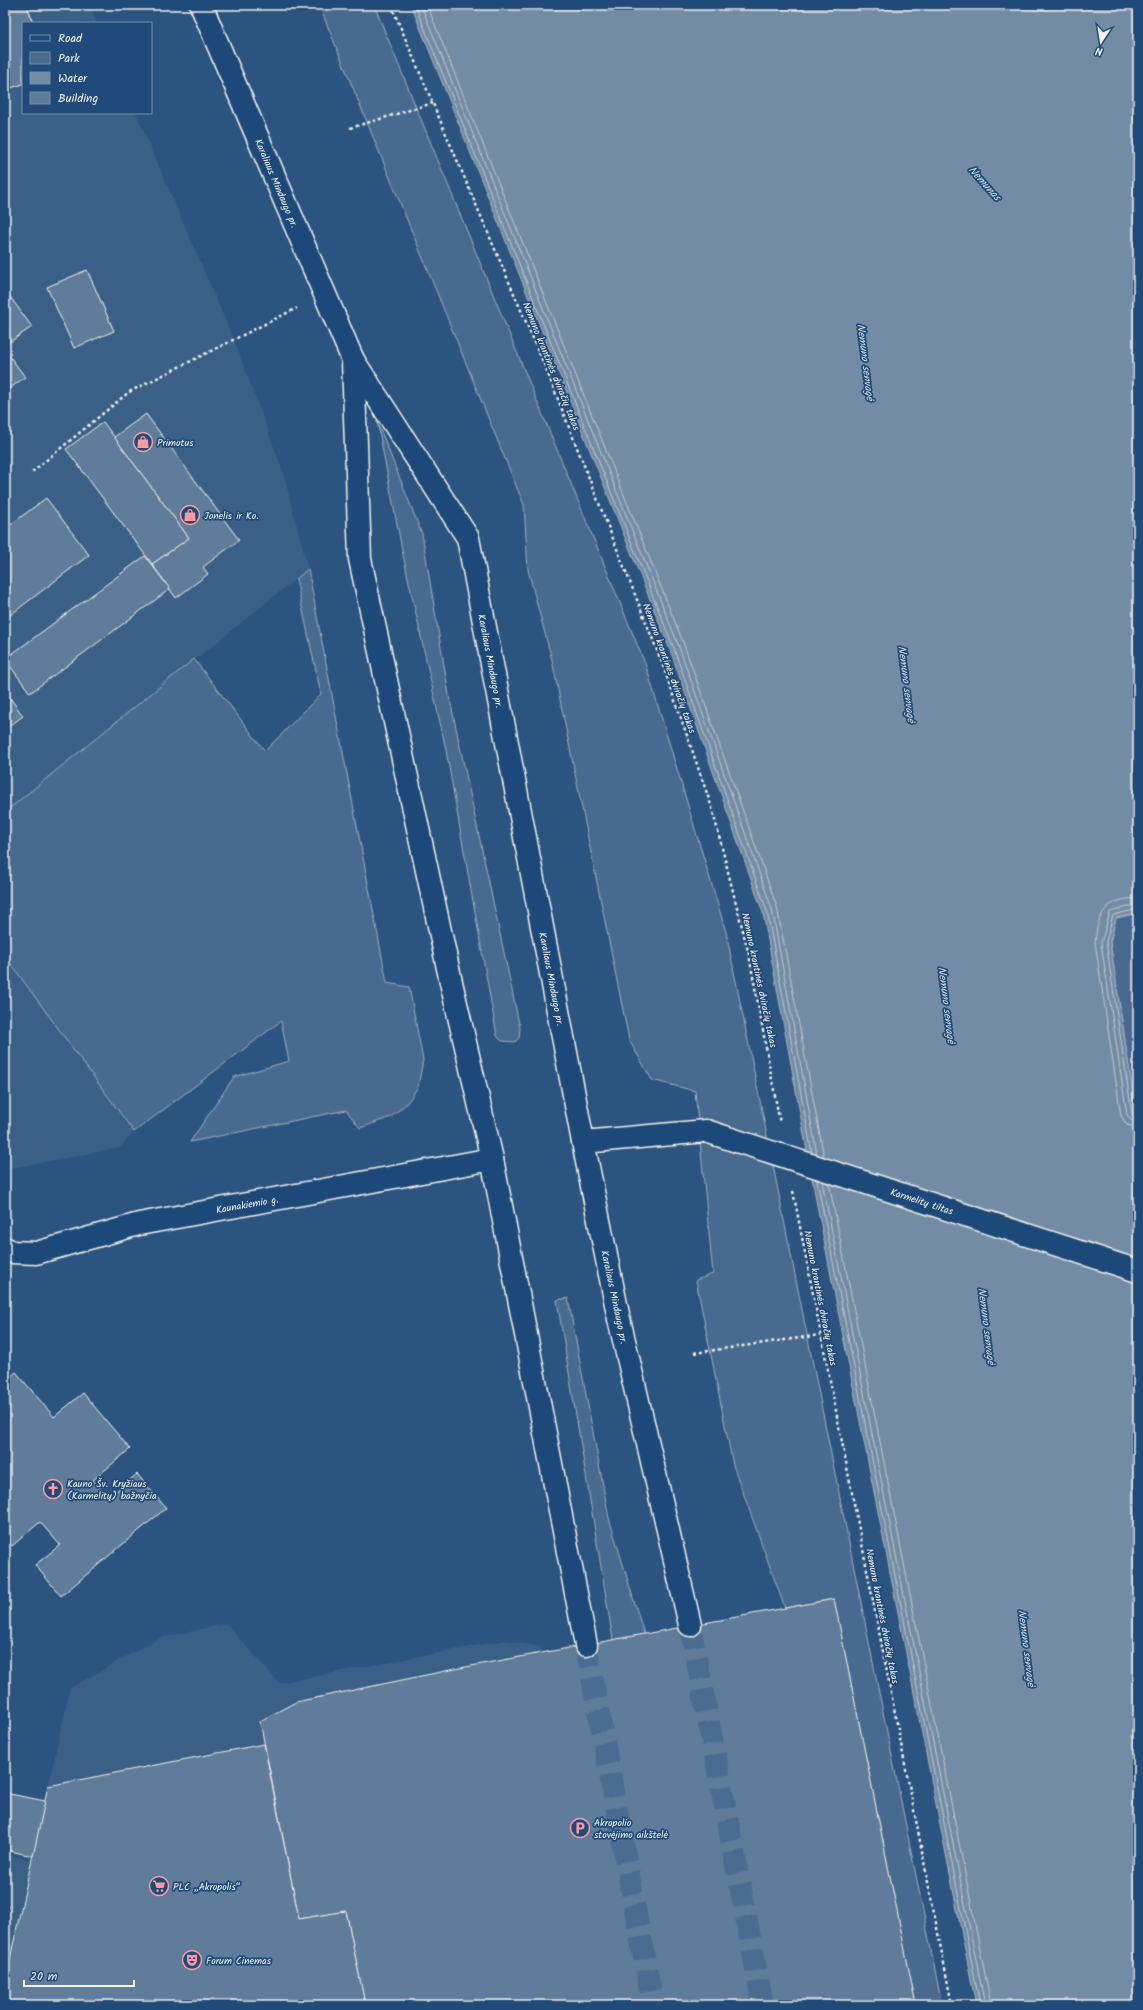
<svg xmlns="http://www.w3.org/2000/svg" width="1143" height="2010" font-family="Kalam,sans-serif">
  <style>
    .built { fill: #3b6088 }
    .green { fill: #496b90; stroke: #9eaebc }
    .water { fill: #738ca6; stroke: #a7b4c0 }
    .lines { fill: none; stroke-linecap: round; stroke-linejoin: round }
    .shore { stroke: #c0c9ce; stroke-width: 1 }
    .building { fill: #5e7b9a; stroke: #f4f1e8 }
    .primary-tunnel { stroke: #4a6c90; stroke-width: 22; stroke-dasharray: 22 11; stroke-linecap: butt }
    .street-casing { stroke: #f4f1e8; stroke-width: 25 }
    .primary-casing { stroke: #f4f1e8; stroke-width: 25 }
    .path { stroke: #f4f1e8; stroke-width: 2.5; stroke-dasharray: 3 3; stroke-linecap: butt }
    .street { stroke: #1f4a7a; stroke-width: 22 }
    .primary { stroke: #1f4a7a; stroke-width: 22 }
    .street-bridge-casing { stroke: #f4f1e8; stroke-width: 25; stroke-linecap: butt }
    .street-bridge { stroke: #1f4a7a; stroke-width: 22 }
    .labels { text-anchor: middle; stroke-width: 3.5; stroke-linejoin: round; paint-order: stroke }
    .street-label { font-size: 10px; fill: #f4f1e8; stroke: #1f4a7a }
    .poi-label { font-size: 10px; fill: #f4f1e8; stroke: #1f4a7a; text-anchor: start }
    .water-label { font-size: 11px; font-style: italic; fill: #dadddb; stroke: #1f4a7a }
  </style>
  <rect width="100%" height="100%" fill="#2c5481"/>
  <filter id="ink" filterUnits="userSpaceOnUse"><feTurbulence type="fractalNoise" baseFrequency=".025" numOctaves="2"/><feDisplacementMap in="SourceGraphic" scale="8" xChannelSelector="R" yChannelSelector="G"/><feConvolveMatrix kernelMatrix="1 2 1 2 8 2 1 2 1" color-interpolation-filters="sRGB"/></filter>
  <g filter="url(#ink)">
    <g class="built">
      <path d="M 5,5 L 89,5 L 97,23 L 23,23 L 23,113 L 136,113 L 238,350 L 283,472 L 308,569 L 5,812 Z"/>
      <path d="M 5,956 L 134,1132 L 120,1148 L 5,1169 Z"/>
      <path d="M 227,1624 L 279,1683 L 506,1640 L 540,1647 L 559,1687 L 616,2005 L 5,2005 L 5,1854 L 32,1860 L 70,1688 L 159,1638 Z"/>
    </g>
    <g class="green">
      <path d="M 319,5 L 374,5 L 646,666 L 726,932 L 942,2005 L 916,2005 L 834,1599 L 785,1608 L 733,1465 L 696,1280 L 713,1274 L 695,1091 L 652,1080 L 629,1040 L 552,660 L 528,570 L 524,505 Z"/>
      <path d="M 377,421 L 422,534 L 449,695 L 520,1028 L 519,1038 L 515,1042 L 502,1041 L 497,1036 L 446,750 L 403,555 Z"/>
      <path d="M 308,569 L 387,983 L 409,987 L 423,1060 L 418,1087 L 407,1103 L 391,1117 L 360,1128 L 346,1110 L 190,1142 L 234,1077 L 289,1061 L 281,1021 L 134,1132 L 5,956 L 5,812 L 194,659 L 265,751 L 321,694 L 296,579 Z"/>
      <path d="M 1138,913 L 1138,1126 L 1110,942 L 1116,918 Z"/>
      <path d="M 568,1298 L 609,1518 L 644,1634 L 613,1640 L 557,1300 Z"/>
    </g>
    <path class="water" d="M 411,5 L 1138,5 L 1138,913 L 1116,918 L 1110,942 L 1138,1126 L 1138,1898 L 1137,1903 L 1138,2005 L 976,2005 L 817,1205 L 763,913 L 669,647 Z"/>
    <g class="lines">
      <g class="shore">
        <path d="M 415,5 L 673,646 L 767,911 L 812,1153"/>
        <path d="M 421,5 L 678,644 L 772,909 L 817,1154"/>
        <path d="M 427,5 L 683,642 L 777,907 L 824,1157"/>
        <path d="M 1138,898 C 1106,899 1098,912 1095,942 L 1121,1116 L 1127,1125 L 1138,1128"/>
        <path d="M 1138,904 L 1110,912 L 1101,943 L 1127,1115 L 1131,1120 L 1138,1122"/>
        <path d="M 1138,909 L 1113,915 L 1106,942 L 1132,1114 L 1134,1117 L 1138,1117"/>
        <path d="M 817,1180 L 980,2005"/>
        <path d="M 822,1181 L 985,2005"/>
        <path d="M 829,1183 L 991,2005"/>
      </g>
    </g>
    <g class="building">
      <path d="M 5,5 L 27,5 L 33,23 L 23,23 L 23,84 L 5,90 Z"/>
      <path d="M 87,270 L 114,331 L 74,348 L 47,287 Z"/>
      <path d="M 5,290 L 32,327 L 5,345 Z"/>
      <path d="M 5,350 L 25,377 L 5,392 Z"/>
      <path d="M 146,414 L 239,540 L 203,567 L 208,574 L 176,598 L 152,564 L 189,538 L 114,437 Z"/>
      <path d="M 103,422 L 189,538 L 152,564 L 66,449 Z"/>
      <path d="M 46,498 L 89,555 L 5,619 L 5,529 Z"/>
      <path d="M 145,556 L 170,589 L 30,693 L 5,659 Z"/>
      <path d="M 5,691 L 23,716 L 5,729 Z"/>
      <path d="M 16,1372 L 54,1417 L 83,1393 L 130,1449 L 93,1480 L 108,1498 L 137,1474 L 166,1508 L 61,1596 L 35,1565 L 60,1545 L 40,1522 L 12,1546 L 5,1538 L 5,1382 Z"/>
      <path d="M 834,1599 L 916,2005 L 365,2005 L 346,1911 L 299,1919 L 260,1721 L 296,1702 L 455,1669 Z"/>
      <path d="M 264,1744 L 299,1919 L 346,1911 L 365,2004 L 5,2005 L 5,1969 L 8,1968 L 48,1786 Z"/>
      <path d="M 5,1793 L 45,1801 L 33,1856 L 5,1850 Z"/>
      <path d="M 5,1905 L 8,1906 L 5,1922 Z"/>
    </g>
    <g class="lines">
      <g class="primary-tunnel">
        <path d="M 690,1625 L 763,2005"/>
        <path d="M 586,1645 L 653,2005"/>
      </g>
      <g class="street-casing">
        <g id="street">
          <path d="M 583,1142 L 706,1131"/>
          <path d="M 5,1248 L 12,1252 L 36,1253 L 139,1224 L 492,1159"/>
        </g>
      </g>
      <g class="primary-casing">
        <g id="primary">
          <path d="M 201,5 L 353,360 L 468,538 L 583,1142 L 619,1319 L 690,1625"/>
          <path d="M 353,360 L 360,559 L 451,982 L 492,1159 L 586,1645"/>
        </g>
      </g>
      <g class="path">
        <path d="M 391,5 L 546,369 L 662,663 L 712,808 L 749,955 L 780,1123"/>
        <path d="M 350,128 L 433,103"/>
        <path d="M 32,472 L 129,392 L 297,308"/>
        <path d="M 793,1191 L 952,2005"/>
        <path d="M 694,1353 L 820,1335"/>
      </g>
      <use href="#street" class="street"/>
      <use href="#primary" class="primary"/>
      <g class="street-bridge-casing">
        <path id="street-bridge" d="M 706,1131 L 1138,1271"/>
      </g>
      <use href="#street-bridge" class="street-bridge"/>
    </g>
  </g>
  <defs>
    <g id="shop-ring" transform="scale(1)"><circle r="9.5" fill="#1f4a7a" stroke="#ff9aa2" stroke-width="1.5"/><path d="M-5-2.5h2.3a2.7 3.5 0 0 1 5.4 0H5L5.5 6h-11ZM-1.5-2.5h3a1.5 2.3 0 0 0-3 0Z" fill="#ff9aa2"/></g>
    <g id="church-ring" transform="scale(1)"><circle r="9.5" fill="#1f4a7a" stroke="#ff9aa2" stroke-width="1.5"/><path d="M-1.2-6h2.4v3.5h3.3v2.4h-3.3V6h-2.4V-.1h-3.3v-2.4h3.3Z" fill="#ff9aa2"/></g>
    <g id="parking-ring" transform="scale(1)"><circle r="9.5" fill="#1f4a7a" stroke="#ff9aa2" stroke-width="1.5"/><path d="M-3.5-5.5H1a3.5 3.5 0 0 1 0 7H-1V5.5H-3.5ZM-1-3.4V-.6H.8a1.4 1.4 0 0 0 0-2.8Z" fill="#ff9aa2"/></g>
    <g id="supermarket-ring" transform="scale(1)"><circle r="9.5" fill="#1f4a7a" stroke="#ff9aa2" stroke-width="1.5"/><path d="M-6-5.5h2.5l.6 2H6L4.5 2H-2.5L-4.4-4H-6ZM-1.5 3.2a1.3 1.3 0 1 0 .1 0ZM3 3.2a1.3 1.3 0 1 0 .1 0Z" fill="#ff9aa2"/></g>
    <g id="theatre-ring" transform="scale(1)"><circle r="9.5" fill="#1f4a7a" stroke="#ff9aa2" stroke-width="1.5"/><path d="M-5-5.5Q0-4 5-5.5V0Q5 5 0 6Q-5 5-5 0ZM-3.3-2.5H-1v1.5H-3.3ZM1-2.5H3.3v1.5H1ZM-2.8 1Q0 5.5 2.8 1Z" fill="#ff9aa2"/></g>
  </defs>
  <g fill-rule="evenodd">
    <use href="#shop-ring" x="143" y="442"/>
    <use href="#shop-ring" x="190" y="515"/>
    <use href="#church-ring" x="53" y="1489"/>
    <use href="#parking-ring" x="580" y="1828"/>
    <use href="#supermarket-ring" x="159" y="1886"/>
    <use href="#theatre-ring" x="192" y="1960"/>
  </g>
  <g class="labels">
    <g class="street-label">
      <text transform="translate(277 183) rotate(67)" y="4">Karaliaus Mindaugo pr.</text>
      <text transform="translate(552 366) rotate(68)" y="4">Nemuno krantinės dviračių takas</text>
      <text transform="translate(491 661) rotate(79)" y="4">Karaliaus Mindaugo pr.</text>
      <text transform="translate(670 668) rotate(70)" y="4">Nemuno krantinės dviračių takas</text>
      <text transform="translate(552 979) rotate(79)" y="4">Karaliaus Mindaugo pr.</text>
      <text transform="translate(760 980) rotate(78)" y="4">Nemuno krantinės dviračių takas</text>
      <text transform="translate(922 1201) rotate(18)" y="4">Karmelitų tiltas</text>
      <text transform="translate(247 1204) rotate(-10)" y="4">Kaunakiemio g.</text>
      <text transform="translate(615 1297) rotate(78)" y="4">Karaliaus Mindaugo pr.</text>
      <text transform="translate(821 1298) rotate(79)" y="4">Nemuno krantinės dviračių takas</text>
      <text transform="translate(883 1616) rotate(79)" y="4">Nemuno krantinės dviračių takas</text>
    </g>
    <g class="poi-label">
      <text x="157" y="446">Primotus</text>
      <text x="204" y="519">Jonelis ir Ko.</text>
      <text x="67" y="1487">Kauno Šv. Kryžiaus<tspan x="67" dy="12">(Karmelitų) bažnyčia</tspan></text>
      <text x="594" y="1826">Akropolio<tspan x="594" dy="12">stovėjimo aikštelė</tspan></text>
      <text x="173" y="1890">PLC „Akropolis“</text>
      <text x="206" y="1964">Forum Cinemas</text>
    </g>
    <g class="water-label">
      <text transform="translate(985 183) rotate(48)" y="4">Nemunas</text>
      <text transform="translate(866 362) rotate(83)" y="4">Nemuno senvagė</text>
      <text transform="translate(907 684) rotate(83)" y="4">Nemuno senvagė</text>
      <text transform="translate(947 1005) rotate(83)" y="4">Nemuno senvagė</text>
      <text transform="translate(987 1326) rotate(83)" y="4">Nemuno senvagė</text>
      <text transform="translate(1027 1648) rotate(83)" y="4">Nemuno senvagė</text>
    </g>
  </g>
  <rect width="1143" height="2010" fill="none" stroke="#1f4a7a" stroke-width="20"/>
  <rect x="10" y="10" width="1123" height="1990" fill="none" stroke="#f4f1e8" stroke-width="1.5" filter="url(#ink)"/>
  <rect x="22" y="22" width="130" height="92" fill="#1f4a7a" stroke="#748da6"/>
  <rect x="30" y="35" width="20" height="6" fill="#1f4a7a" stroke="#748da6"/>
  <text x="58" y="42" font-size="12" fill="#f4f1e8">Road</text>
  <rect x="30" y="52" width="20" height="12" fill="#496b90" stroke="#748da6"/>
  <text x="58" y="62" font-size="12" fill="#f4f1e8">Park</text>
  <rect x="30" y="72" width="20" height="12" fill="#738ca6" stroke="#748da6"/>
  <text x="58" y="82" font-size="12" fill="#f4f1e8">Water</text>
  <rect x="30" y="92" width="20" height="12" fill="#5e7b9a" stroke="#748da6"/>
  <text x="58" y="102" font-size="12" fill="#f4f1e8">Building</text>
  <g transform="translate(1101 42) rotate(192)" stroke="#1f4a7a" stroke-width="3" paint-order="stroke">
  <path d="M0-3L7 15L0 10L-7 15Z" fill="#f4f1e8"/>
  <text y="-6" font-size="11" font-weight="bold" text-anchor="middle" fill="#f4f1e8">N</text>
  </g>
  <path d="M24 1980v6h110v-6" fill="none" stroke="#f4f1e8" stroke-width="2"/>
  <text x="30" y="1980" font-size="12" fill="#f4f1e8" stroke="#1f4a7a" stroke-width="3" paint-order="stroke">20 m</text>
</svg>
